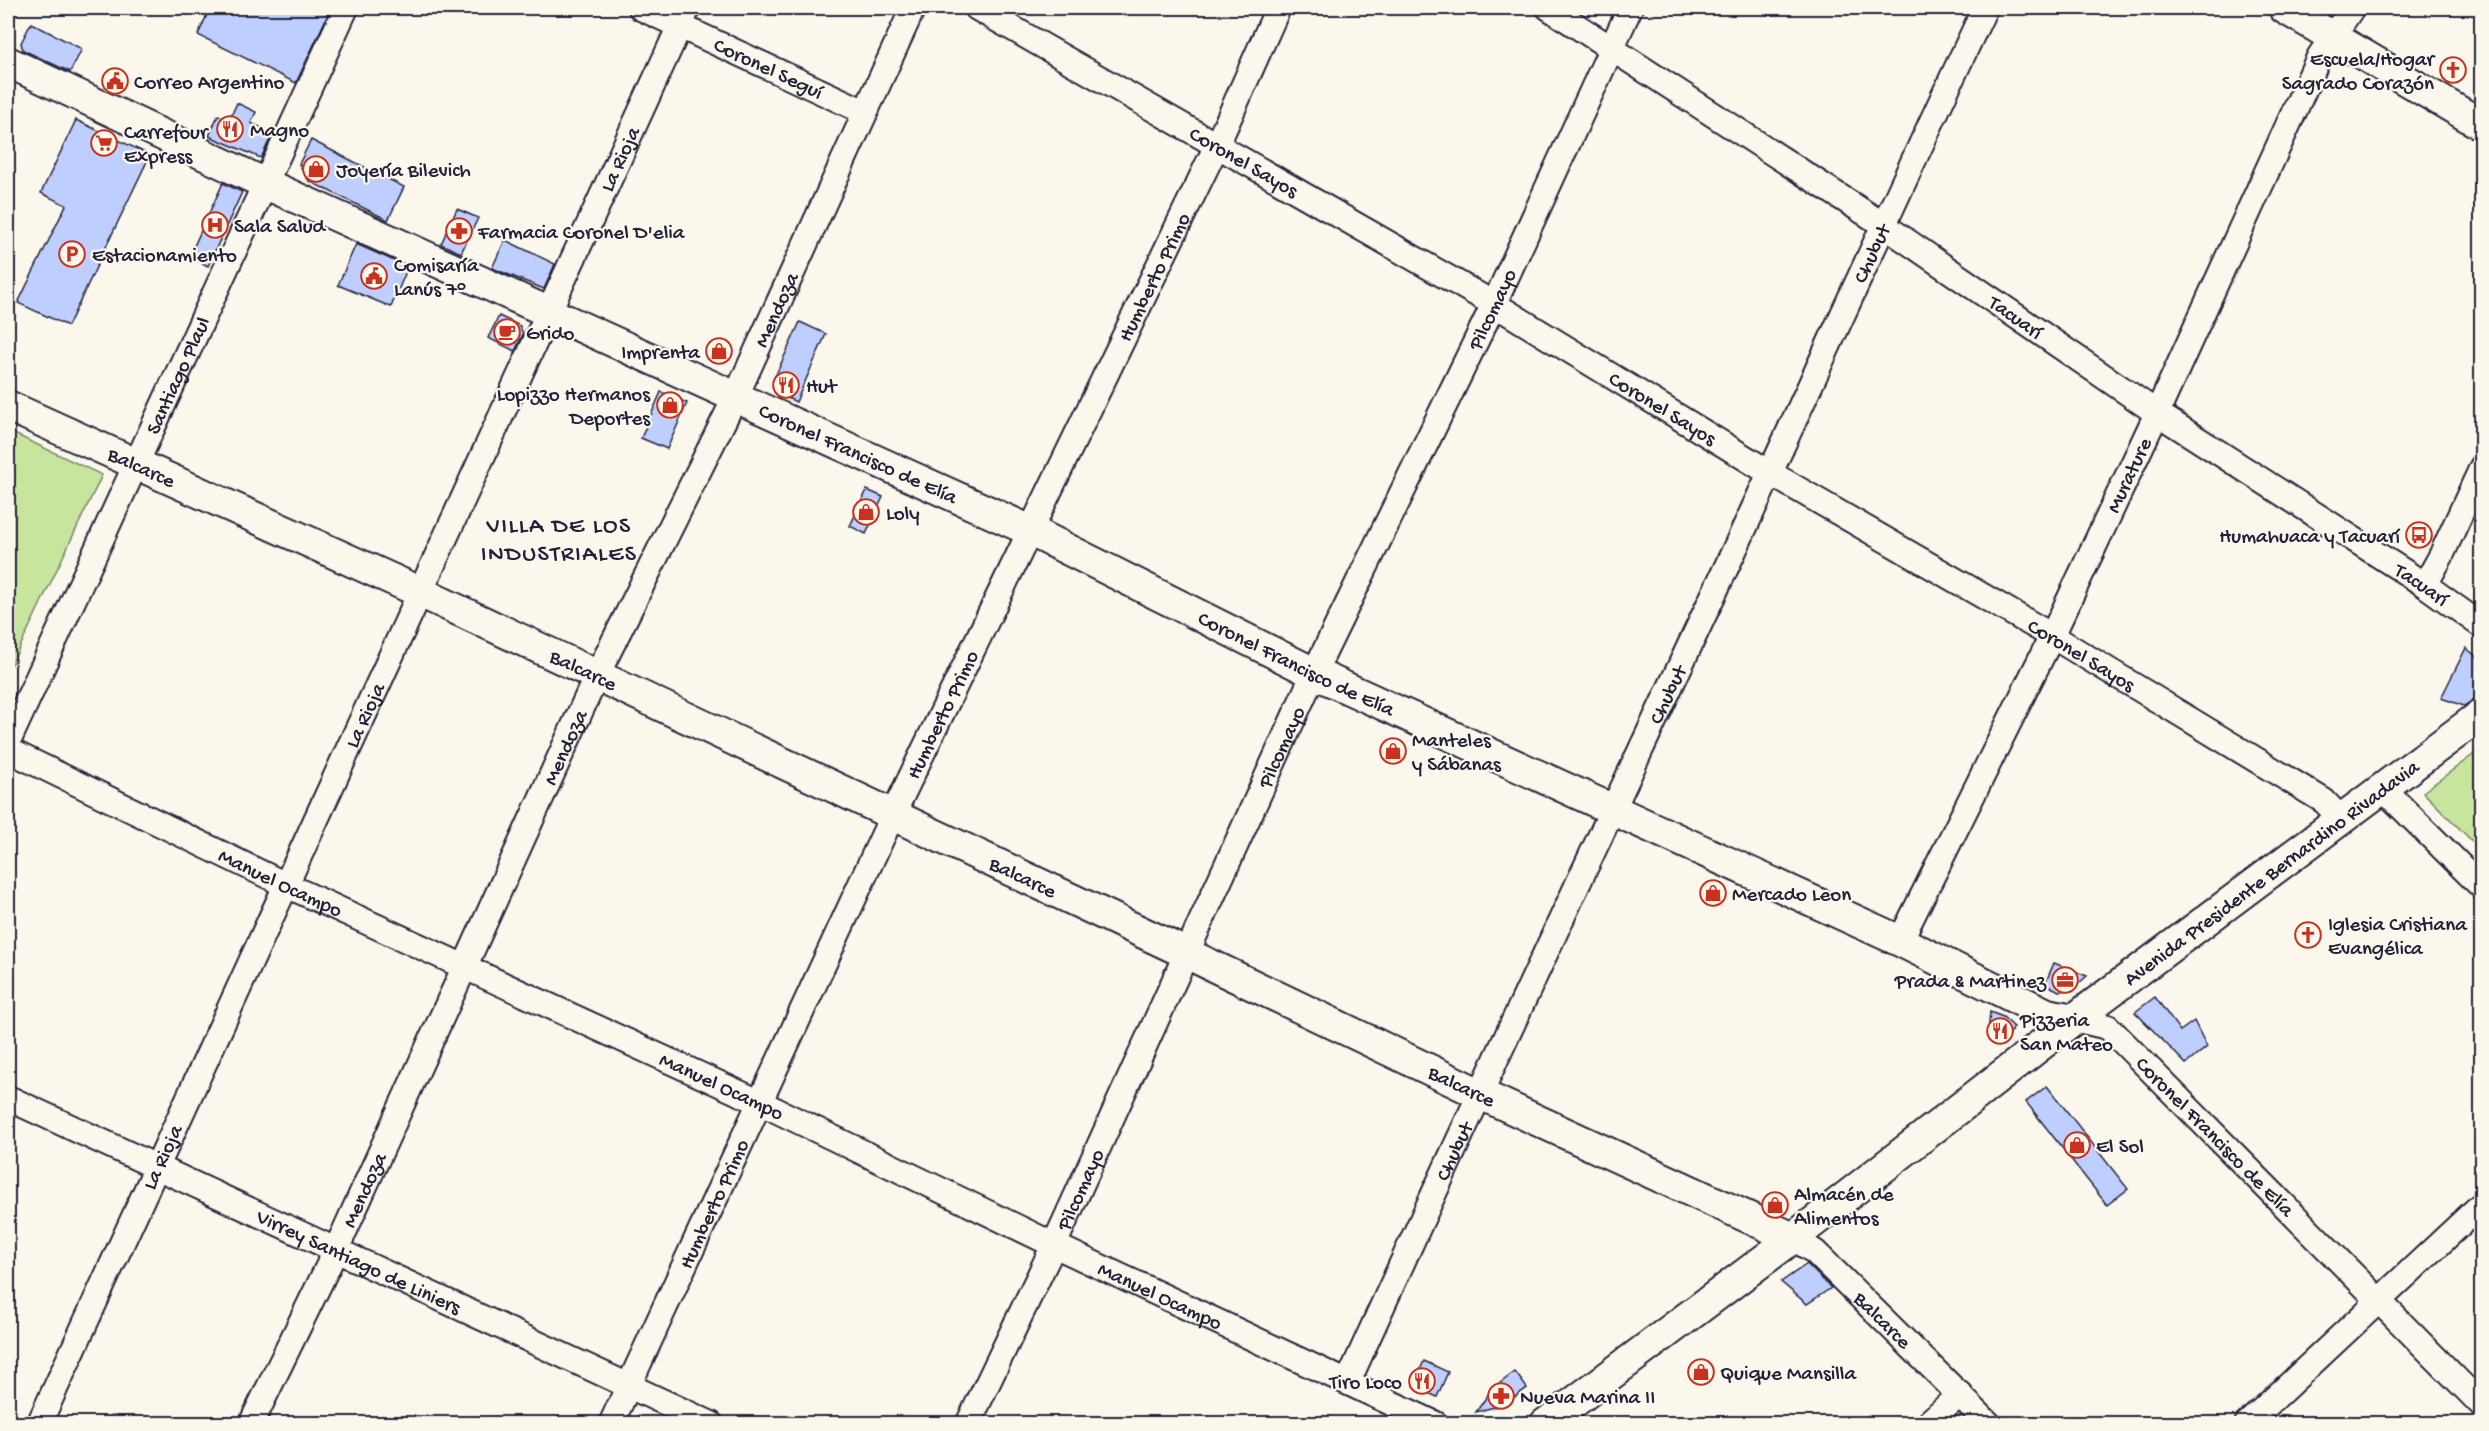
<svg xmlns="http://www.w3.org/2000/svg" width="2489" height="1431" font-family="'Gochi Hand',sans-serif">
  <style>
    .green { fill: #c7e59c; stroke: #74846c; stroke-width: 1.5 }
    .building { fill: #becfff; stroke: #22223b; stroke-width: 1.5 }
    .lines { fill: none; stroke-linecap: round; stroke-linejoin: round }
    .minor-casing { stroke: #22223b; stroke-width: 28 }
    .tertiary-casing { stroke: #22223b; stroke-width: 34 }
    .minor { stroke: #fbf7ec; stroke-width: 24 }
    .tertiary { stroke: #fbf7ec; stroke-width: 30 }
    .labels { text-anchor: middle; stroke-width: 4.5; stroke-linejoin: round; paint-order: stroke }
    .poi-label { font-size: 21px; fill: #22223b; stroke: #fbf7ec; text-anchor: start }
    .street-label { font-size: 21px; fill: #22223b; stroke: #fbf7ec }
    .quarter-label { font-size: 24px; letter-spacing: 1.5px; fill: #22223b; stroke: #fbf7ec }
  </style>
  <rect width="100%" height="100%" fill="#fbf7ec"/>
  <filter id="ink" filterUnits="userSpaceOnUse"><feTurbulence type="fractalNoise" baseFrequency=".0167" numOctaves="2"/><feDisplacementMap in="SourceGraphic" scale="12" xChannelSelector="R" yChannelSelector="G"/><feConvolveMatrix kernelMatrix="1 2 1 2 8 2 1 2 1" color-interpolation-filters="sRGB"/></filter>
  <g filter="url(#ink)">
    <g class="green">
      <path d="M 8,431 L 102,475 L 8,672 Z"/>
      <path d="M 2481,749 L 2482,849 L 2481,850 L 2423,792 Z"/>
    </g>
    <g class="building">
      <path d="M 210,8 L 331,8 L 296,83 L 198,35 Z"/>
      <path d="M 31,23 L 82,49 L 70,72 L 23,50 L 21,43 Z"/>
      <path d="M 237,103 L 256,112 L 251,123 L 273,133 L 261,158 L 209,136 L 218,115 L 229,120 Z"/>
      <path d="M 76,120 L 150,155 L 68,326 L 18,303 L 66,205 L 41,193 Z"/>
      <path d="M 311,140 L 404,187 L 388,220 L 309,181 L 299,164 Z"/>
      <path d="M 223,183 L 242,192 L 208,266 L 189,257 Z"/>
      <path d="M 457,209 L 478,218 L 461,253 L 441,244 Z"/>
      <path d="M 505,240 L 555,264 L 544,289 L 492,268 Z"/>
      <path d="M 356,244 L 408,267 L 391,307 L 338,285 Z"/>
      <path d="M 499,316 L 520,326 L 523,334 L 515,351 L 488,338 Z"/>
      <path d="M 800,322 L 826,334 L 796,402 L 783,396 L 774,379 Z"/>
      <path d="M 661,392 L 687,403 L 667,449 L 641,438 Z"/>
      <path d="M 867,490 L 883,497 L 866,534 L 850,526 Z"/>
      <path d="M 2466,648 L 2481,660 L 2481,694 L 2464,706 L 2441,698 Z"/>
      <path d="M 2054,963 L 2087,976 L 2071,990 L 2059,991 L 2045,984 Z"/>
      <path d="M 2155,997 L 2180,1031 L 2194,1021 L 2207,1047 L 2186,1064 L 2135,1012 Z"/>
      <path d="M 1990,1012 L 2003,1017 L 2014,1027 L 2003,1043 L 1988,1035 Z"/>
      <path d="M 2047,1086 L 2128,1189 L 2107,1205 L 2026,1102 Z"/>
      <path d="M 1807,1264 L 1831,1288 L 1807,1304 L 1781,1282 Z"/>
      <path d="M 1424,1361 L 1448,1372 L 1437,1397 L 1413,1386 Z"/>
      <path d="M 1515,1372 L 1527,1388 L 1505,1404 L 1476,1412 L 1492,1389 Z"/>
    </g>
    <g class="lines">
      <g class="minor-casing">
        <g id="minor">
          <path id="s1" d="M 641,8 L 865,112"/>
          <path id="s2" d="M 977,8 L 1494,304 L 1770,473 L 2052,636 L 2324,801 L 2341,819"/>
          <path id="s3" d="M 1549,8 L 1882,224 L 2157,413 L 2425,585 L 2482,626"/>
          <path d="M 2425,585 L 2441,556 L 2482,467"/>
          <path id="s4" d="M 8,742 L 346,8"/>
          <path id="s5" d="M 8,750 L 284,884 L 759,1102 L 1054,1245 L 1436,1424"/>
          <path d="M 2382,788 L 2482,887"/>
          <path id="s6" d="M 1900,941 L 2052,636 L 2157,413 L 2319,57 L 2352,8"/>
          <path id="s7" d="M 2074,1019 L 2108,1027 L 2482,1405"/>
          <path id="s8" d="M 8,1098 L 711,1424"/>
          <path id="s9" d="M 1793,1238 L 1815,1252 L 1989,1424"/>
          <path id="s10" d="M 1348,1382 C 1473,1104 1604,829 1733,553 C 1817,372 1899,189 1985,8"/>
          <path id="s11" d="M 39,1424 L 688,8"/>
          <path id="s12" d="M 251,1424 L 336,1250 L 597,675 L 736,396 L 913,8"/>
          <path id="s13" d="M 611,1424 L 893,814 L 1217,145 L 1278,8"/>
          <path id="s14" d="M 968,1424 L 1054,1245 L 1314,673 L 1494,304 L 1630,8"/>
          <path d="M 1927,1424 L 1960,1394"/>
          <path d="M 2247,1424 L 2482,1204"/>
        </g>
      </g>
      <g class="tertiary-casing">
        <g id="tertiary">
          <path d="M 2284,8 L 2482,125"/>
          <path id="s15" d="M 8,62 L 266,184 L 1031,531 L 1314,673 L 1900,941 L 2047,1014 L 2074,1019"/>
          <path id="s16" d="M 8,406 L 420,592 L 1186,953 L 1478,1093 L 1793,1238"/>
          <path id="s17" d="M 1545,1424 L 1793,1238 L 2074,1019 L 2482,714"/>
        </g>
      </g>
      <use href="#minor" class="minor"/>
      <use href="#tertiary" class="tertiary"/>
    </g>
  </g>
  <defs>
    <g id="church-ring" transform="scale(1.35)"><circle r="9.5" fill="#fbf7ec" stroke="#c8321e" stroke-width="1.5"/><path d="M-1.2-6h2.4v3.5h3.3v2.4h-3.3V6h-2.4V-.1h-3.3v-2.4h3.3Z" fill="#c8321e"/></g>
    <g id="civic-ring" transform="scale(1.35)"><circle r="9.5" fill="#fbf7ec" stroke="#c8321e" stroke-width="1.5"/><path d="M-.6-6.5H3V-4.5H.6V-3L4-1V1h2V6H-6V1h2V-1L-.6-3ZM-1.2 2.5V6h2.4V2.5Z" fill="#c8321e"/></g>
    <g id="restaurant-ring" transform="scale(1.35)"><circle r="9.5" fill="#fbf7ec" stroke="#c8321e" stroke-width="1.5"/><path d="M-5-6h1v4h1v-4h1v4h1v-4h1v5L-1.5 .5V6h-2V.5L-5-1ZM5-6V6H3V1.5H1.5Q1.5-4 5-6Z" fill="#c8321e"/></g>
    <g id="supermarket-ring" transform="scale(1.35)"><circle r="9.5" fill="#fbf7ec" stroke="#c8321e" stroke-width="1.5"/><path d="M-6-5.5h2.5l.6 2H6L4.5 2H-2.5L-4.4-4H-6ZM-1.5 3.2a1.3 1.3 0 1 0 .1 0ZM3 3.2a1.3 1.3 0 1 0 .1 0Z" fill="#c8321e"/></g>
    <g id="shop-ring" transform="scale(1.35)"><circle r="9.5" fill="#fbf7ec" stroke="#c8321e" stroke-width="1.5"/><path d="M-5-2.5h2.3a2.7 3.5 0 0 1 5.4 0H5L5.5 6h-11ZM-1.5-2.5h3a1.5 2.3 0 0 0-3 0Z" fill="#c8321e"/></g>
    <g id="hospital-ring" transform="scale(1.35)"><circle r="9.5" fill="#fbf7ec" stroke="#c8321e" stroke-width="1.5"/><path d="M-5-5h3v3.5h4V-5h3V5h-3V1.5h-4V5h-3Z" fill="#c8321e"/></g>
    <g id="pharmacy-ring" transform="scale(1.35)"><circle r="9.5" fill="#fbf7ec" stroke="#c8321e" stroke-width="1.5"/><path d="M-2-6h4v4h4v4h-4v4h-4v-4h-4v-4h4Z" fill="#c8321e"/></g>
    <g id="parking-ring" transform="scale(1.35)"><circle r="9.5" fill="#fbf7ec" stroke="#c8321e" stroke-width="1.5"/><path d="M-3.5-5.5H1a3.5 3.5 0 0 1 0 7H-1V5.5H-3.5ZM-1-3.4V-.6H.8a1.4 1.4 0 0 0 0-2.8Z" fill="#c8321e"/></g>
    <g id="cafe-ring" transform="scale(1.35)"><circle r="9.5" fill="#fbf7ec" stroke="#c8321e" stroke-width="1.5"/><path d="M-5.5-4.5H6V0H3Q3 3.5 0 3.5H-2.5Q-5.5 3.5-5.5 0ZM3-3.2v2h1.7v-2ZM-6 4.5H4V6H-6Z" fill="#c8321e"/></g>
    <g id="bus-ring" transform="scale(1.35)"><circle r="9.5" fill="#fbf7ec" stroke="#c8321e" stroke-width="1.5"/><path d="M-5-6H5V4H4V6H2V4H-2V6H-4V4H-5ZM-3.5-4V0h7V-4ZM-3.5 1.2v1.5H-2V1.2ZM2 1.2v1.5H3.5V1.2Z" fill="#c8321e"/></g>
    <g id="office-ring" transform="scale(1.35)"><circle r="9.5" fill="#fbf7ec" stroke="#c8321e" stroke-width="1.5"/><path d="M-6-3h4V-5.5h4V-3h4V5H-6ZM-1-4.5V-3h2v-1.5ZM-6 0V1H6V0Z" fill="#c8321e"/></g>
  </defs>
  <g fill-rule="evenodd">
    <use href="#church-ring" x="2453" y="70"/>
    <use href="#civic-ring" x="115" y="81"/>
    <use href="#restaurant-ring" x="230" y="129"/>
    <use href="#supermarket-ring" x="104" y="143"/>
    <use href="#shop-ring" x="316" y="169"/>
    <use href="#hospital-ring" x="215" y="225"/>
    <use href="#pharmacy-ring" x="459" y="231"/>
    <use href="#parking-ring" x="72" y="254"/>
    <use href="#civic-ring" x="374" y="276"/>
    <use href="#cafe-ring" x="507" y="332"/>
    <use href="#shop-ring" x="719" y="351"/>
    <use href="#restaurant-ring" x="786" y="385"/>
    <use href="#shop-ring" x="670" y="405"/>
    <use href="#shop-ring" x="866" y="512"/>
    <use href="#bus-ring" x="2419" y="535"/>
    <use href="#shop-ring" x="1393" y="751"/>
    <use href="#shop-ring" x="1713" y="893"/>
    <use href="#church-ring" x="2308" y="935"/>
    <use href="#office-ring" x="2065" y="980"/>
    <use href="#restaurant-ring" x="2000" y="1031"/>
    <use href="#shop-ring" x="2077" y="1145"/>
    <use href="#shop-ring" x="1775" y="1205"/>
    <use href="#shop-ring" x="1701" y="1372"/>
    <use href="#restaurant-ring" x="1422" y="1381"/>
    <use href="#pharmacy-ring" x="1501" y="1396"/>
  </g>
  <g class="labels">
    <g class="poi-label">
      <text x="2434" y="65" text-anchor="end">Escuela/Hogar<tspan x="2434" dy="24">Sagrado Corazón</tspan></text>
      <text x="134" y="88">Correo Argentino</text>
      <text x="250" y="136">Magno</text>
      <text x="124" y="138">Carrefour<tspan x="124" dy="24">Express</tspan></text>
      <text x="336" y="176">Joyería Bilevich</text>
      <text x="234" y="232">Sala Salud</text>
      <text x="478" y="238">Farmacia Coronel D'elia</text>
      <text x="92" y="261">Estacionamiento</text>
      <text x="394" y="271">Comisaría<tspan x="394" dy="24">Lanús 7°</tspan></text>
      <text x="526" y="339">Grido</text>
      <text x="700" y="358" text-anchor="end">Imprenta</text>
      <text x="806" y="392">Hut</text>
      <text x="650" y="400" text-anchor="end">Lopizzo Hermanos<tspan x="650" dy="24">Deportes</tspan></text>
      <text x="886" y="519">Loly</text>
      <text x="2400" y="542" text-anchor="end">Humahuaca y Tacuarí</text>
      <text x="1412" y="746">Manteles<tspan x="1412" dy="24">y Sábanas</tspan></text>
      <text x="1732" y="900">Mercado Leon</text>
      <text x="2328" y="930">Iglesia Cristiana<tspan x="2328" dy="24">Evangélica</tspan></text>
      <text x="2046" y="987" text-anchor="end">Prada &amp; Martinez</text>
      <text x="2020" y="1026">Pizzeria<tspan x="2020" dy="24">San Mateo</tspan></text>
      <text x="2096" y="1152">El Sol</text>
      <text x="1794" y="1200">Almacén de<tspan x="1794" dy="24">Alimentos</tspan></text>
      <text x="1720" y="1379">Quique Mansilla</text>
      <text x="1402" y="1388" text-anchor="end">Tiro Loco</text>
      <text x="1520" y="1403">Nueva Marina II</text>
    </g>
    <g class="street-label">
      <text dy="7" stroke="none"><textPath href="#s1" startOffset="141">Coronel Seguí</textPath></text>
      <text dy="7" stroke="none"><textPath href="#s11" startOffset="1392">La Rioja</textPath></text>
      <text dy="7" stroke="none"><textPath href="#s2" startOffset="308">Coronel Sayos</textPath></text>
      <text dy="7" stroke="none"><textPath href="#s10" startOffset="1244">Chubut</textPath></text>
      <text dy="7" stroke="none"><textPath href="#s13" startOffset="1269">Humberto Primo</textPath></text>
      <text dy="7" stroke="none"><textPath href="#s12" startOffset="1232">Mendoza</textPath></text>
      <text dy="7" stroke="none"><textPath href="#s14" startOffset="1232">Pilcomayo</textPath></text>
      <text dy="7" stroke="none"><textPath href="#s3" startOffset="560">Tacuarí</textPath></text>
      <text dy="7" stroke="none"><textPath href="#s4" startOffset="404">Santiago Plaul</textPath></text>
      <text dy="7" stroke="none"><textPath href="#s2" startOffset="794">Coronel Sayos</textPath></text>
      <text dy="7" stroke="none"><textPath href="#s15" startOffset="936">Coronel Francisco de Elía</textPath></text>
      <text dy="7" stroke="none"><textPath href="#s16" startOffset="147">Balcarce</textPath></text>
      <text dy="7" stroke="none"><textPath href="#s6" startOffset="519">Murature</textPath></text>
      <text dy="7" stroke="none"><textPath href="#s3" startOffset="1046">Tacuarí</textPath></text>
      <text dy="7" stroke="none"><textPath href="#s2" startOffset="1280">Coronel Sayos</textPath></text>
      <text dy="7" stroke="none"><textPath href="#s15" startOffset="1422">Coronel Francisco de Elía</textPath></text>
      <text dy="7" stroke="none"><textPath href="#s16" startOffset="633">Balcarce</textPath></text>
      <text dy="7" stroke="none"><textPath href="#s10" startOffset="758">Chubut</textPath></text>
      <text dy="7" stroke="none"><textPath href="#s13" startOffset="783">Humberto Primo</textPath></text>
      <text dy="7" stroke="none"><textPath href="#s11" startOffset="780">La Rioja</textPath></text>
      <text dy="7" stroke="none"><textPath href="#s14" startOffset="746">Pilcomayo</textPath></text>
      <text dy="7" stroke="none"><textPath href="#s12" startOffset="746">Mendoza</textPath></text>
      <text dy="7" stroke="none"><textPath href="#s17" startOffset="912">Avenida Presidente Bernardino Rivadavia</textPath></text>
      <text dy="7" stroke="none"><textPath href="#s16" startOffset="1119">Balcarce</textPath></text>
      <text dy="7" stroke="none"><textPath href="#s5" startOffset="303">Manuel Ocampo</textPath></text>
      <text dy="7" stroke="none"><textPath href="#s16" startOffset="1605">Balcarce</textPath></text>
      <text dy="7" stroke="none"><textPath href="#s5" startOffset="789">Manuel Ocampo</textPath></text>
      <text dy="7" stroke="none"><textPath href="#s7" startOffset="188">Coronel Francisco de Elía</textPath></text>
      <text dy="7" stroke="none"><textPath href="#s10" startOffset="254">Chubut</textPath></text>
      <text dy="7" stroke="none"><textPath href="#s11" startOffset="294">La Rioja</textPath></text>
      <text dy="7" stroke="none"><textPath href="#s12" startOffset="260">Mendoza</textPath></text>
      <text dy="7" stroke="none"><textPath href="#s14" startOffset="260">Pilcomayo</textPath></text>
      <text dy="7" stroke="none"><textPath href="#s13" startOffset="243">Humberto Primo</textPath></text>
      <text dy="7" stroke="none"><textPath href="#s8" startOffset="387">Virrey Santiago de Liniers</textPath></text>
      <text dy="7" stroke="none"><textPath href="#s5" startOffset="1275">Manuel Ocampo</textPath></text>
      <text dy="7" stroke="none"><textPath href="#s9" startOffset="122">Balcarce</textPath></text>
    </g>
    <g class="quarter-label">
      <text x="559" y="532">VILLA DE LOS<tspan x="559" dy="28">INDUSTRIALES</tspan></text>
    </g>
  </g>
  <rect width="2489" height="1431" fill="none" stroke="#fbf7ec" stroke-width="30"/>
  <rect x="15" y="15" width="2459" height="1401" fill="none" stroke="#22223b" stroke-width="2" filter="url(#ink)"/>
</svg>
